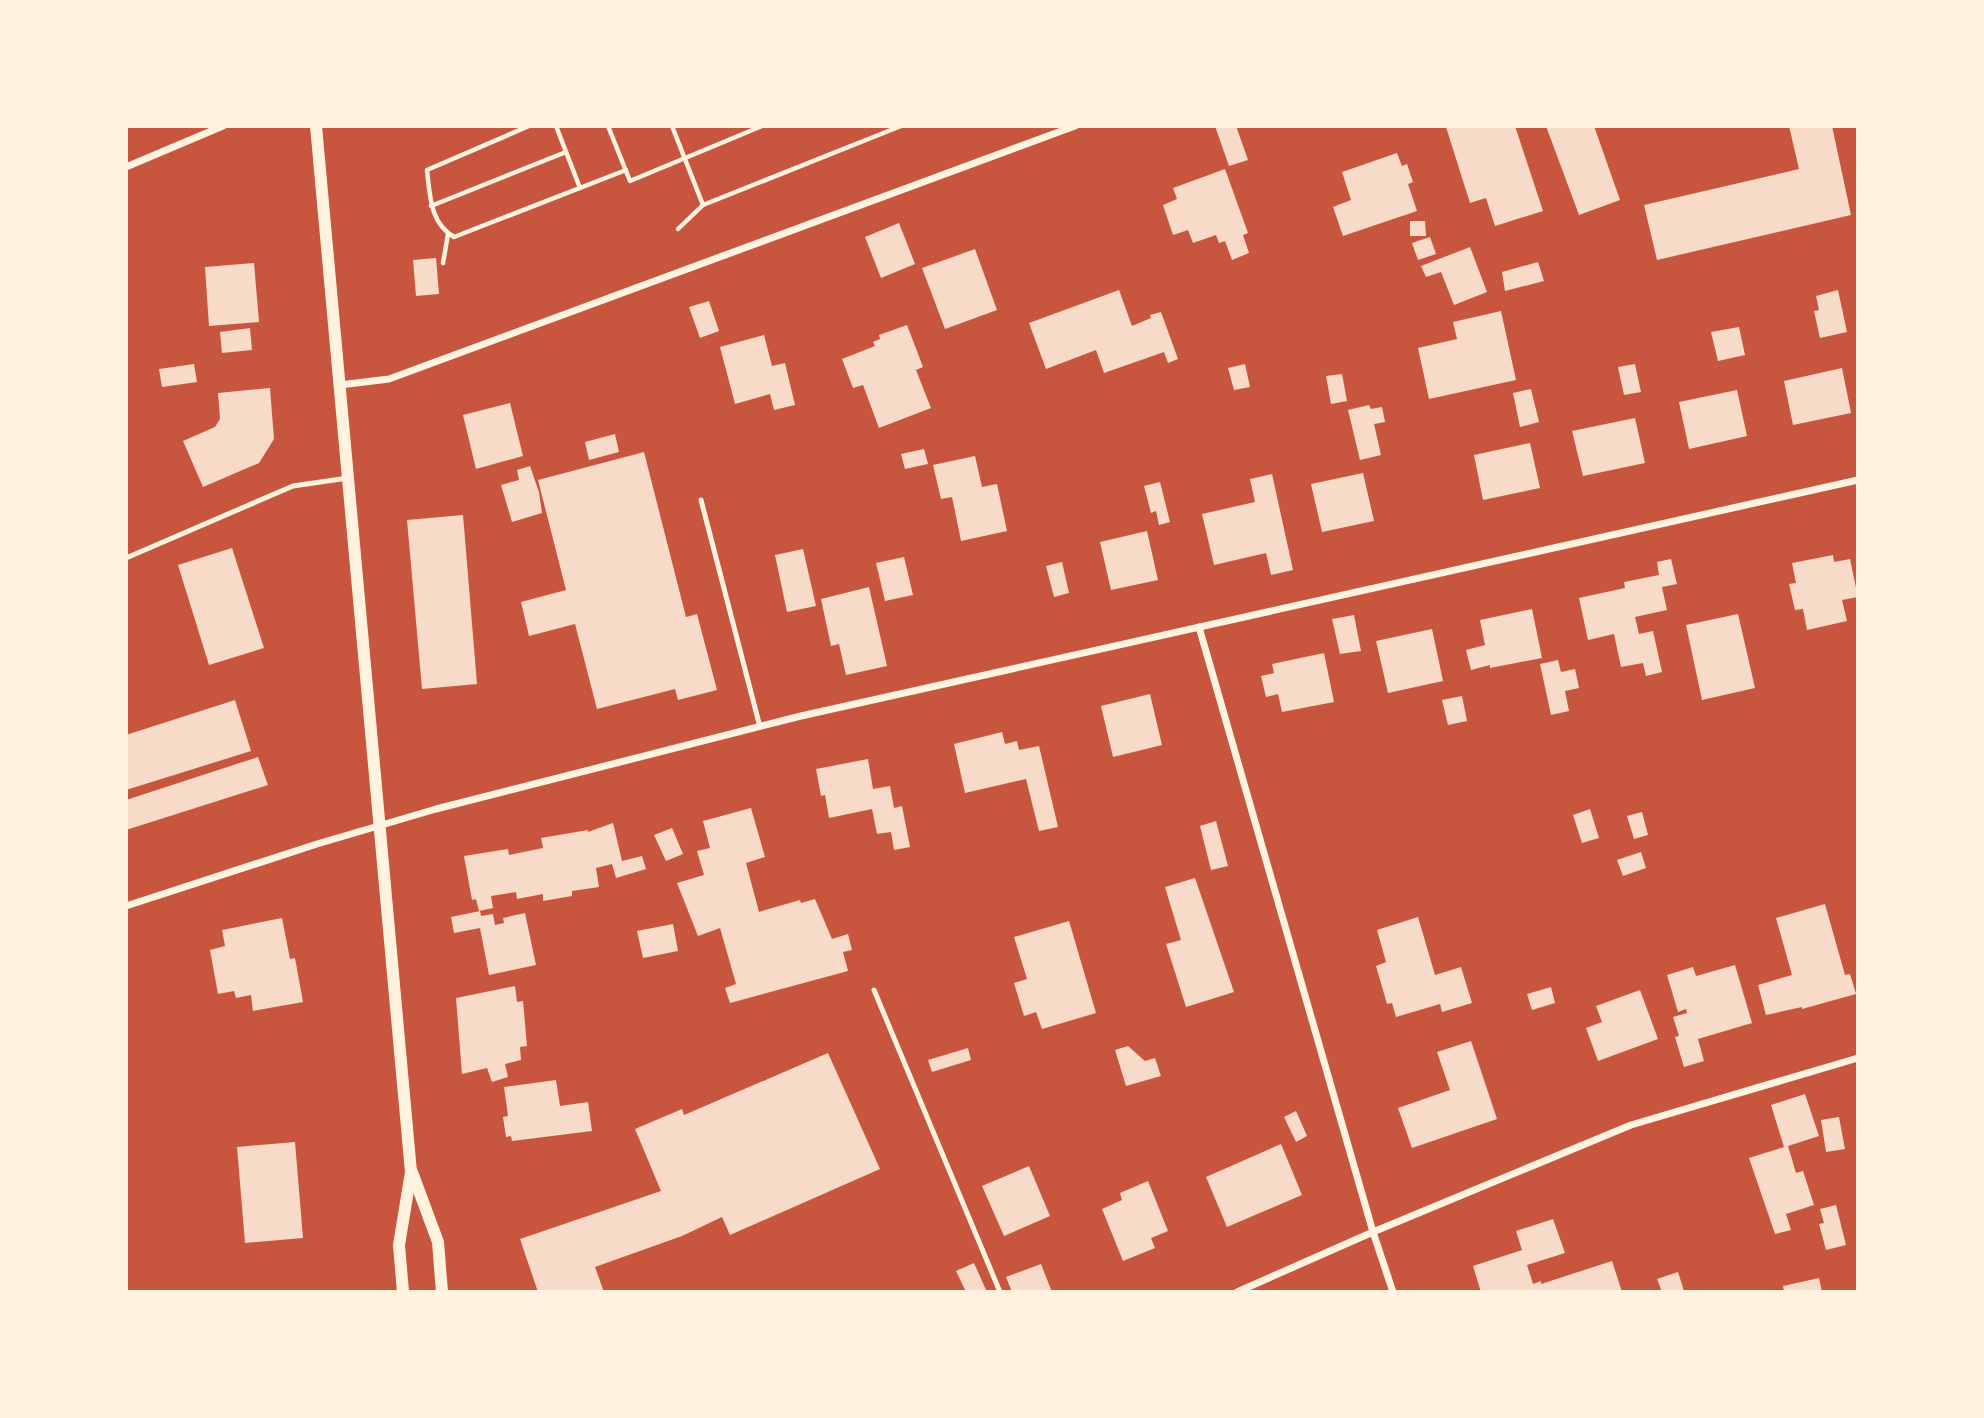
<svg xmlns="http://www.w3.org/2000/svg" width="1984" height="1418" font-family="Quicksand,sans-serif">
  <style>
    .building { fill: #f7dbc8 }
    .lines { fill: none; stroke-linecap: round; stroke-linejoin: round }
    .path { stroke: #fff3e0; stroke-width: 4.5 }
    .service { stroke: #fff3e0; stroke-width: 5 }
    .minor { stroke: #fff3e0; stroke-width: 7 }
    .tertiary { stroke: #fff3e0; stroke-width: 12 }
  </style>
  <rect width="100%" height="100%" fill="#c8553d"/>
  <g class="building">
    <path d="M 1215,126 L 1236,126 L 1248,160 L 1229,166 Z"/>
    <path d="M 1450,126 L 1515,126 L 1543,211 L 1495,226 L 1486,198 L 1470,203 L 1446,127 Z"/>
    <path d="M 1546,126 L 1594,126 L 1620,200 L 1579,215 Z"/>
    <path d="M 1789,126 L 1832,126 L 1851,215 L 1657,260 L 1644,205 L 1799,169 Z"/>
    <path d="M 1397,153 L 1402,166 L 1407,164 L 1413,182 L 1408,184 L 1417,211 L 1343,236 L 1333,207 L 1351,200 L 1342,172 Z"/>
    <path d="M 1225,169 L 1248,233 L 1243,235 L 1249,253 L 1232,260 L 1225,241 L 1219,243 L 1216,235 L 1193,243 L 1188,230 L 1173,235 L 1163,205 L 1177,199 L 1173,188 Z"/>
    <path d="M 1410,221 L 1425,221 L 1426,236 L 1410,236 Z"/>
    <path d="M 899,223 L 915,264 L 881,278 L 865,237 Z"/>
    <path d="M 1430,237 L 1436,254 L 1418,260 L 1412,243 Z"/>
    <path d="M 1470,247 L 1487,292 L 1454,305 L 1441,272 L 1426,277 L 1421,266 Z"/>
    <path d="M 975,249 L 997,310 L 945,329 L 922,268 Z"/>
    <path d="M 436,258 L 439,294 L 416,296 L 413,260 Z"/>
    <path d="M 1538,262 L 1544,281 L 1505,291 L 1502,272 Z"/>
    <path d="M 254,263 L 259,322 L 209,326 L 205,267 Z"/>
    <path d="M 1119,290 L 1132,326 L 1151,318 L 1150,315 L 1161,312 L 1178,359 L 1168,363 L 1164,352 L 1104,373 L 1096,350 L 1046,369 L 1029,323 Z"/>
    <path d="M 1838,290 L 1847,332 L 1820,338 L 1814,311 L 1819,310 L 1816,296 Z"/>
    <path d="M 709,301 L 719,331 L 700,338 L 689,307 Z"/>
    <path d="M 1501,311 L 1516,380 L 1429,399 L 1418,348 L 1457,339 L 1453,322 Z"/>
    <path d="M 907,325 L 923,367 L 916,370 L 931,408 L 879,428 L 863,385 L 853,388 L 842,359 L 875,346 L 873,342 L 880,339 L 879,335 Z"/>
    <path d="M 1739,327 L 1745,355 L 1718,361 L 1711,332 Z"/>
    <path d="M 250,328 L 252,350 L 222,353 L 220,332 Z"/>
    <path d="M 764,335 L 772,366 L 785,363 L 795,405 L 774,410 L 770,394 L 735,404 L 720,347 Z"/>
    <path d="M 194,364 L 197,382 L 162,387 L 159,369 Z"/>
    <path d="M 1245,364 L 1250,387 L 1234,390 L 1228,368 Z"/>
    <path d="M 1635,364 L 1641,392 L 1624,395 L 1618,367 Z"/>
    <path d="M 1842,368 L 1851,413 L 1793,425 L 1784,381 Z"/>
    <path d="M 1342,374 L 1347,401 L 1331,404 L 1326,376 Z"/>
    <path d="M 270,388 L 274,439 L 259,463 L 203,487 L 183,441 L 215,427 L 220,419 L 218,393 Z"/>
    <path d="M 1531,389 L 1539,422 L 1520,427 L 1513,393 Z"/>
    <path d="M 1737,390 L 1747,436 L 1689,449 L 1679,402 Z"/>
    <path d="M 510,403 L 523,456 L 476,469 L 463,415 Z"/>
    <path d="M 1369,405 L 1371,409 L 1382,407 L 1385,422 L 1374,424 L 1381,455 L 1360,460 L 1348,410 Z"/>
    <path d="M 1635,418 L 1645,463 L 1583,476 L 1572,431 Z"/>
    <path d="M 615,434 L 619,452 L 589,460 L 585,442 Z"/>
    <path d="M 1530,443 L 1540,488 L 1483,500 L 1474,455 Z"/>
    <path d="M 924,449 L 928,464 L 905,469 L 901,454 Z"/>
    <path d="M 644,452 L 686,617 L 697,614 L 717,690 L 678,700 L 675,689 L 597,709 L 575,624 L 529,636 L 521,602 L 566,590 L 538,480 Z"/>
    <path d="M 975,456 L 982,487 L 997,484 L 1007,531 L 961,541 L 952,497 L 941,499 L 933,465 Z"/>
    <path d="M 530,466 L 539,492 L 542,513 L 512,522 L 501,485 L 519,480 L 517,470 Z"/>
    <path d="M 1363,473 L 1374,521 L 1322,532 L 1311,484 Z"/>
    <path d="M 1272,474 L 1293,570 L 1271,575 L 1266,553 L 1214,565 L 1202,514 L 1255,502 L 1250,479 Z"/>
    <path d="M 1160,482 L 1170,522 L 1159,525 L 1156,511 L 1151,513 L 1144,486 Z"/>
    <path d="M 463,515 L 477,684 L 422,689 L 407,520 Z"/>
    <path d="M 1147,531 L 1158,580 L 1111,590 L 1100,542 Z"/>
    <path d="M 232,548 L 264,648 L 209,665 L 178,565 Z"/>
    <path d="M 803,549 L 816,606 L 787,612 L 775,555 Z"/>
    <path d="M 1833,555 L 1834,562 L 1850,559 L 1858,597 L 1842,600 L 1847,621 L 1807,630 L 1803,609 L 1795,610 L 1789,584 L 1796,583 L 1792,563 Z"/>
    <path d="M 904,557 L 913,595 L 885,601 L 876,563 Z"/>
    <path d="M 1671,559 L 1677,584 L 1662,587 L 1667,610 L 1635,617 L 1639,634 L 1653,631 L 1662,672 L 1646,676 L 1643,663 L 1621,667 L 1614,634 L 1588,640 L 1579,598 L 1625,588 L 1624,582 L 1659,575 L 1657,562 Z"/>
    <path d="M 1062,562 L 1069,593 L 1054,597 L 1046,566 Z"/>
    <path d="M 869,587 L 887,666 L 846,675 L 839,644 L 831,646 L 821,599 Z"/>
    <path d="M 1532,609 L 1542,658 L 1490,668 L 1490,665 L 1471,670 L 1466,650 L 1485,645 L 1480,620 Z"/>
    <path d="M 1738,614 L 1755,688 L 1702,700 L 1686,625 Z"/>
    <path d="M 1354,615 L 1361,651 L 1340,654 L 1332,619 Z"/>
    <path d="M 1432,629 L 1443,681 L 1388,693 L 1376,641 Z"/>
    <path d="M 1324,653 L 1334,702 L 1282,712 L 1278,694 L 1266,697 L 1261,676 L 1274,673 L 1272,664 Z"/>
    <path d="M 1558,660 L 1561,672 L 1575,669 L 1579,688 L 1565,691 L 1569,711 L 1551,715 L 1540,664 Z"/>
    <path d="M 1150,694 L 1162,745 L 1113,757 L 1101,706 Z"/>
    <path d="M 1462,696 L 1467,721 L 1448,725 L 1442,700 Z"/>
    <path d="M 235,700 L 251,751 L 126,790 L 126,735 Z"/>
    <path d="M 1002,732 L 1005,744 L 1017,741 L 1019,750 L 1039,746 L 1058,827 L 1039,831 L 1026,779 L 965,793 L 954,744 Z"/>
    <path d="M 258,757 L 268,785 L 126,830 L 126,800 Z"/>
    <path d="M 868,759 L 873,789 L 890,786 L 894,808 L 902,806 L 910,847 L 894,850 L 891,832 L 877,834 L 872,809 L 829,818 L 825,795 L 821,796 L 816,769 Z"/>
    <path d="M 751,808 L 765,857 L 746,863 L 759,912 L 800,900 L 801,903 L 815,899 L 832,939 L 848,934 L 852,950 L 843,952 L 848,971 L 730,1003 L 725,988 L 736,984 L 720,928 L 698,936 L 677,883 L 704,875 L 697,851 L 710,848 L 703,821 Z"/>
    <path d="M 1590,809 L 1599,838 L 1582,843 L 1573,815 Z"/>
    <path d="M 1642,812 L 1648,835 L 1634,839 L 1627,816 Z"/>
    <path d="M 1216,821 L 1228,866 L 1211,870 L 1200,826 Z"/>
    <path d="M 613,823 L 622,861 L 642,856 L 646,869 L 616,878 L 612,864 L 596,868 L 599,887 L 572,891 L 572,896 L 543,901 L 543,894 L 517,899 L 516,892 L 491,896 L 493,908 L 479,911 L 476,899 L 472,900 L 464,856 L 508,849 L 509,855 L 543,848 L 541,838 L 588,830 L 588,832 Z"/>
    <path d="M 672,828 L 683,854 L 666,861 L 654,835 Z"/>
    <path d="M 1641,852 L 1646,868 L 1623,876 L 1617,860 Z"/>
    <path d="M 1195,878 L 1234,992 L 1186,1007 L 1166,944 L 1181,940 L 1165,887 Z"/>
    <path d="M 1825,904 L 1845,975 L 1850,974 L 1856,994 L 1802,1009 L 1802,1007 L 1766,1015 L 1758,985 L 1792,975 L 1776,918 Z"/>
    <path d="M 480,911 L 481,916 L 493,914 L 495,925 L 504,923 L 503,918 L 525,913 L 536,965 L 489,975 L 480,928 L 454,933 L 451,917 Z"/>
    <path d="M 1418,917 L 1435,975 L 1461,967 L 1472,1003 L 1442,1012 L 1440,1004 L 1396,1017 L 1392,1003 L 1387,1004 L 1376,966 L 1386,962 L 1377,930 Z"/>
    <path d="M 282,918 L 290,959 L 295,958 L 303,1002 L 253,1011 L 251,995 L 236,998 L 234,991 L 218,994 L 210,950 L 225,946 L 222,930 Z"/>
    <path d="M 1069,921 L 1096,1013 L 1042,1029 L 1036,1012 L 1024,1016 L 1014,983 L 1027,979 L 1014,937 Z"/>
    <path d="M 673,924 L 678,951 L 643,958 L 637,931 Z"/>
    <path d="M 1735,965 L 1752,1023 L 1698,1039 L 1704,1061 L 1684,1067 L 1675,1037 L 1679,1036 L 1673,1017 L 1687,1013 L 1686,1009 L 1678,1012 L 1667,975 L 1693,967 L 1696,976 Z"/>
    <path d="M 515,986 L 517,1002 L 523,1001 L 527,1046 L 520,1047 L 521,1060 L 505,1064 L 508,1077 L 492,1082 L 487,1068 L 462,1074 L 456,998 Z"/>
    <path d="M 1551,987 L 1555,1003 L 1532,1010 L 1527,994 Z"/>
    <path d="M 1640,990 L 1658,1039 L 1598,1061 L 1586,1028 L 1602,1022 L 1596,1006 Z"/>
    <path d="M 1471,1041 L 1497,1119 L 1412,1148 L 1398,1108 L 1450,1090 L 1437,1052 Z"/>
    <path d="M 1128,1046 L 1145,1061 L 1155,1058 L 1161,1076 L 1126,1086 L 1115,1050 Z"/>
    <path d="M 968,1048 L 971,1060 L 932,1072 L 928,1060 Z"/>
    <path d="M 828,1053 L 880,1169 L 730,1235 L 722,1217 L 682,1236 L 595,1267 L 604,1292 L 538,1292 L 520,1239 L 661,1191 L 635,1129 L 682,1109 L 684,1115 Z"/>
    <path d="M 556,1080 L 560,1106 L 588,1102 L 592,1131 L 512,1141 L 511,1136 L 506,1137 L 503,1117 L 508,1116 L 504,1087 Z"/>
    <path d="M 1805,1094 L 1819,1136 L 1788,1146 L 1796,1173 L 1803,1171 L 1814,1205 L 1786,1214 L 1791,1230 L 1775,1234 L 1749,1158 L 1784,1147 L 1771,1105 Z"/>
    <path d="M 1296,1111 L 1307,1136 L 1296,1142 L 1284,1117 Z"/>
    <path d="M 1839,1117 L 1845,1149 L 1826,1152 L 1821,1120 Z"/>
    <path d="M 295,1142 L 303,1238 L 245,1243 L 237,1147 Z"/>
    <path d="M 1281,1144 L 1302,1195 L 1227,1227 L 1206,1177 Z"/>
    <path d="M 1029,1166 L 1050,1216 L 1004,1236 L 982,1186 Z"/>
    <path d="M 1148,1181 L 1168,1231 L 1151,1238 L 1155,1248 L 1123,1261 L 1102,1209 L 1122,1200 L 1120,1193 Z"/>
    <path d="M 1836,1205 L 1846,1245 L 1826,1250 L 1819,1224 L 1824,1223 L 1820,1209 Z"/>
    <path d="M 1553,1219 L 1565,1253 L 1527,1265 L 1533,1284 L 1541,1281 L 1541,1284 L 1612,1261 L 1622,1292 L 1481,1292 L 1473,1266 L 1522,1250 L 1516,1231 Z"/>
    <path d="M 974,1263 L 987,1292 L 966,1292 L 956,1271 Z"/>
    <path d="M 1041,1264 L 1052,1292 L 1012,1292 L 1006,1277 Z"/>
    <path d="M 1678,1272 L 1684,1291 L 1662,1292 L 1657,1279 Z"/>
    <path d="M 1819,1278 L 1822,1292 L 1784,1292 L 1783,1286 Z"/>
  </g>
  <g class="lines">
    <g class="path">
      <path d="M 529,126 L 427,170 C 430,196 430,223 454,237 L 626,170"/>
      <path d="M 556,126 L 580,188"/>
      <path d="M 608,126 L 630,181 L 762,126"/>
      <path d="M 672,126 L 703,205 L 678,229"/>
      <path d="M 703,205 L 901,126"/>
      <path d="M 431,206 L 566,152"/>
      <path d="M 443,263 L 448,234"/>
    </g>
    <g class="service">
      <path d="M 701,500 L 760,727"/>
      <path d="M 126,558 L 293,486 L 348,478"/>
      <path d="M 874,990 L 1000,1292"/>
    </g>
    <g class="minor">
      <path d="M 126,167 L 223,126"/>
      <path d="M 340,385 L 389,379 L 1075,126"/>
      <path d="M 1199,627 L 1373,1232 L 1393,1292"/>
      <path d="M 126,906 L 317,844 L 436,809 L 801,716 L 1858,480"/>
      <path d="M 1237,1292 L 1373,1232 L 1631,1125 L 1858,1058"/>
    </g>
    <g class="tertiary">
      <path d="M 316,126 L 411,1172 L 399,1245 L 403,1292"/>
      <path d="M 412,1172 L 438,1242 L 442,1292"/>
    </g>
  </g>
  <rect width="1984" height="1418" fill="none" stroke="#fff3e0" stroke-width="256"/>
</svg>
